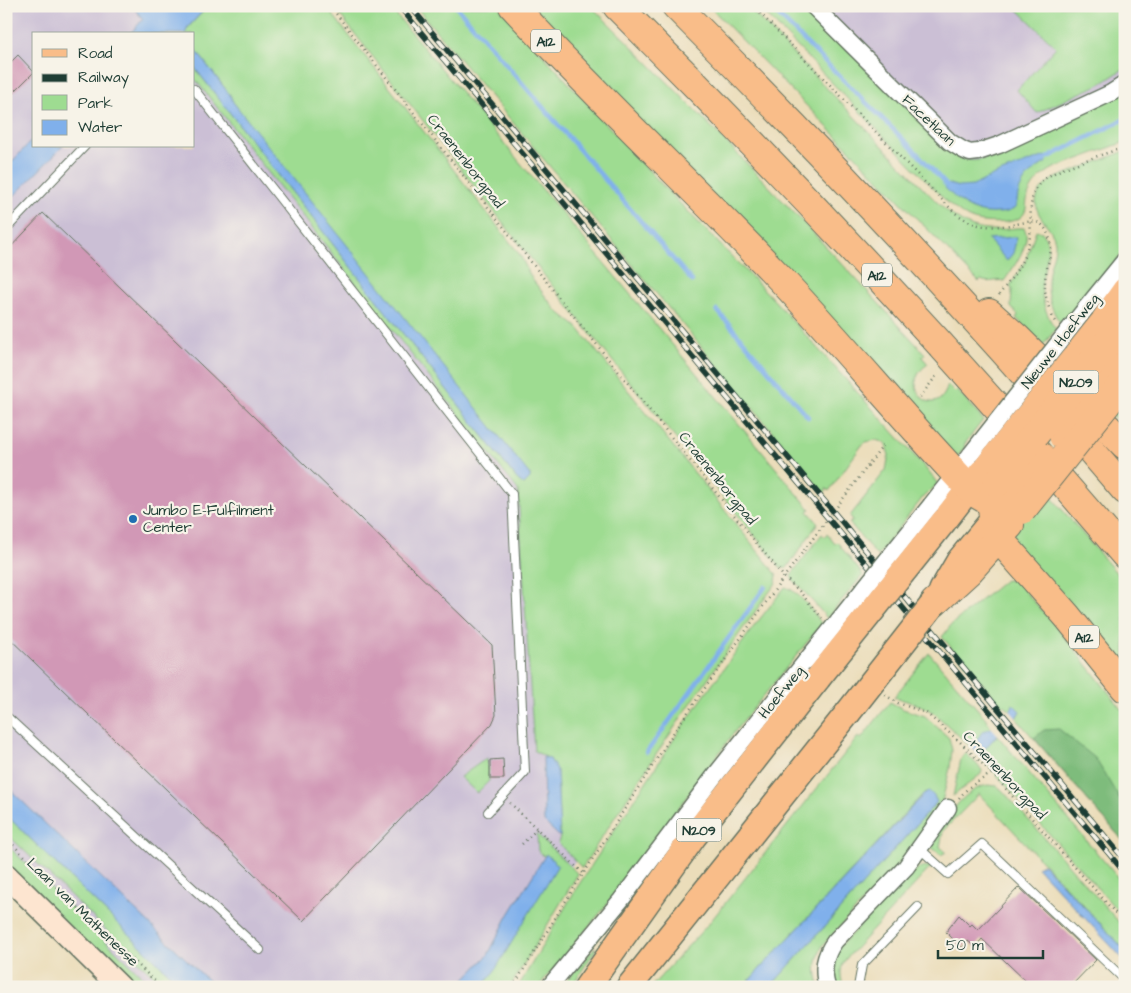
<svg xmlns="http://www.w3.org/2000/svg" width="1131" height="993" font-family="'Architects Daughter',sans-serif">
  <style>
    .industrial { fill: #cbbfd5; fill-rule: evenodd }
    .green { fill: #9edc91; stroke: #5e8c62 }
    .forest { fill: #7ebc7b; stroke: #4e7c58 }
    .water { fill: #80b0eb; stroke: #507690 }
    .pier { fill: #ebddba }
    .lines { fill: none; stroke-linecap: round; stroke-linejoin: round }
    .stream { stroke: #80b0eb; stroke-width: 4.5 }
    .building { fill: #d198b6 }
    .lane-casing { stroke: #667563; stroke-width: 10 }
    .street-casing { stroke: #667563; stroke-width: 19 }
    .secondary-casing { stroke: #667563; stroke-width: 25 }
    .primary-casing { stroke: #667563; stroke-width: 28 }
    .highway-casing { stroke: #667563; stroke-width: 30 }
    .path { stroke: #667563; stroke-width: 2.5; stroke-dasharray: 1 4; stroke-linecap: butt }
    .lane { stroke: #fff; stroke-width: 8 }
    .street { stroke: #fff; stroke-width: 16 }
    .secondary { stroke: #fde5d0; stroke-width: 22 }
    .primary { stroke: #f9bd89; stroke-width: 25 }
    .highway { stroke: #f9bd89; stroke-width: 28 }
    .rail-casing { stroke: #1f3d34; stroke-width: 5.5 }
    .rail { stroke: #f7f3e8; stroke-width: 4; stroke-dasharray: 11; stroke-linecap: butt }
    .street-bridge-casing { stroke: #667563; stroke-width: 19; stroke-linecap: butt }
    .primary-bridge-casing { stroke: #667563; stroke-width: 28; stroke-linecap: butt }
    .highway-bridge-casing { stroke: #667563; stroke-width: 30; stroke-linecap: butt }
    .street-bridge { stroke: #fff; stroke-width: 16 }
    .primary-bridge { stroke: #f9bd89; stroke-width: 25 }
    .highway-bridge { stroke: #f9bd89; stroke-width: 28 }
    .poi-dot { fill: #1f6fb2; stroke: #f7f3e8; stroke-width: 2 }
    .labels { text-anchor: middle; stroke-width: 4.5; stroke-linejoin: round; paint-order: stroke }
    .shield { fill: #f7f3e8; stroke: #60746a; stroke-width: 1 }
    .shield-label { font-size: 14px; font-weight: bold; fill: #1f3d34 }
    .street-label { font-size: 15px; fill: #1f3d34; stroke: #f7f3e8 }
    .poi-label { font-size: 15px; fill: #1f3d34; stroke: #f7f3e8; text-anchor: start }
  </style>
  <rect width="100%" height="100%" fill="#f7f3e8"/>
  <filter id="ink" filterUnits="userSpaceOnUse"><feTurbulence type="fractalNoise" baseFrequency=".02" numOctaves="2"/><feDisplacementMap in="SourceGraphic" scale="10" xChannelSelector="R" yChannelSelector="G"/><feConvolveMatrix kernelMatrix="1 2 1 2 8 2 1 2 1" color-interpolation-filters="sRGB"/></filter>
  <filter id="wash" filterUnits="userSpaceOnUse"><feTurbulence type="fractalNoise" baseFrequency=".0096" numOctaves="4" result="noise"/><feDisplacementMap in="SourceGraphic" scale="20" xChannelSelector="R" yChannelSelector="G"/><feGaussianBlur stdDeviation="1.12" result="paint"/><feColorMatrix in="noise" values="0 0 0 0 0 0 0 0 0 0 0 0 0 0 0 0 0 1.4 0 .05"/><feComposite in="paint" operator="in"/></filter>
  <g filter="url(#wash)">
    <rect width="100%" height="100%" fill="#ebddba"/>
    <g class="industrial">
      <path d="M 6,6 L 287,6 L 759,576 L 494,987 L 150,987 L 6,848 ZM 34,34 L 194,34 L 194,146 L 34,146 Z"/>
      <path d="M 793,6 L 1125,6 L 1125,107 L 966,177 Z"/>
    </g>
    <g class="green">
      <path d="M 208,6 L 326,6 L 520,255 L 532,279 L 556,310 L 577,327 L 777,575 L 776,583 C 708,676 644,771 582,868 L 558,843 L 560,837 L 557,771 L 550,759 L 534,751 L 518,490 L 194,78 L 194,67 L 517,479 L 525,485 L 233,102 L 230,95 L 194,48 L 194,34 L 185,34 L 185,31 Z"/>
      <path d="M 333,6 L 389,6 L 810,509 L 808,511 L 818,523 L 787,568 L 781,568 L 580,321 Z"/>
      <path d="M 415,6 L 498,6 L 665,188 L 773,299 L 923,465 L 938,484 L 924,496 L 877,556 L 849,522 L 853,520 L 850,516 L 886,470 L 889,455 L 885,443 L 876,440 L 866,442 L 862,445 L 829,491 L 826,488 L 826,491 L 824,493 Z"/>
      <path d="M 519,6 L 591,6 C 706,119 817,235 925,354 L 922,357 L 928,364 C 896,385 937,425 948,385 L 955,392 L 957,390 L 983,420 L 964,445 L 965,447 L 957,457 Z"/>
      <path d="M 709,6 L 747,6 L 932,197 C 950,215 969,232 996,230 C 1006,230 1015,227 1024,228 C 1033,241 1012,270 1004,281 C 996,279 989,284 981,280 L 979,282 Z"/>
      <path d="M 758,6 L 803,6 L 951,151 C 962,160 970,162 983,159 L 1125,92 L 1125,142 L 1054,168 C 1041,175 1030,185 1027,200 C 1026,205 1027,210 1023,215 C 1015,225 983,224 971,219 C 962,215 954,208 946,201 Z"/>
      <path d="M 1014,6 L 1125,6 L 1125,68 L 1102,83 L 1037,113 L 1017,90 L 1056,47 Z"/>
      <path d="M 1125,151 L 1125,250 L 1063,326 C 1049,310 1045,288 1050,268 C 1052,259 1056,250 1055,241 C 1052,226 1036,218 1036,203 C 1036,193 1045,184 1053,179 Z"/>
      <path d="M 1036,230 L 1042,232 C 1054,246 1044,265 1042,281 C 1040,296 1046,317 1056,329 L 1043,345 L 1016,318 L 1018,315 L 1011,307 L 1012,289 L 1010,286 L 1025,262 Z"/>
      <path d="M 1125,397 L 1125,431 L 1112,414 Z"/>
      <path d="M 1047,492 L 1125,583 L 1125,675 L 1008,537 Z"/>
      <path d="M 822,534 L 825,537 L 827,534 L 835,544 L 837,542 L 863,575 L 827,618 L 800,587 L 792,579 L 791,575 Z"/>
      <path d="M 1005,580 L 1016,581 L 1060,631 L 1125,713 L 1125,843 L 1016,718 L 1019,711 L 1013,705 L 1011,712 L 1005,705 L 1003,707 L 942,637 L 952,624 Z"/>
      <path d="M 785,587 C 798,590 814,613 822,624 L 739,726 L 606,906 L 538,987 L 518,987 L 576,889 L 680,730 L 752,629 Z"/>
      <path d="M 929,653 L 987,720 L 986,721 L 992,728 L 975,742 L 971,747 L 934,713 L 922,706 L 894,697 Z"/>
      <path d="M 890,702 L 903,709 L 925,716 L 949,738 L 952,750 L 950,768 L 941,806 L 900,862 L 823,945 C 816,958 814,972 820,987 L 770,987 L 937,802 L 925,792 L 743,987 L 651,987 L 710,922 L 858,737 L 861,739 Z"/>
      <path d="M 997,735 L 1125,886 L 1125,919 L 979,755 Z"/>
      <path d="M 966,753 L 982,770 L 981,774 L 953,796 L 961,759 Z"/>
      <path d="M 487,758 L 489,781 L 477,793 L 460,777 Z"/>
      <path d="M 988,785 L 997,786 L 1002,790 L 1125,929 L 1125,950 L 979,794 L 943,831 L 940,847 L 946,852 L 941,855 L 931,847 L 931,844 C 945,822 960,790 988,785 Z"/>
      <path d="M 6,815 L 183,987 L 165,987 L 6,833 Z"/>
      <path d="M 537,834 L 578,874 L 510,987 L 481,987 L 492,975 L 546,854 L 544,856 L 538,851 Z"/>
      <path d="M 6,844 L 153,987 L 125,987 L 6,868 Z"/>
      <path d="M 932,866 L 845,960 C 840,969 840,975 843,985 L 836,987 L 832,969 L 837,949 L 912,872 L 921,867 Z"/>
      <path d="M 595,947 L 595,951 L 571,987 L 561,987 Z"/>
    </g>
    <path class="forest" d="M 1059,729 L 1095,758 L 1125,808 L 1125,843 L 1034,738 L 1044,730 Z"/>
    <g class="water">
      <path d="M 132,6 L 208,6 L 188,27 L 185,34 L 130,34 L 143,19 Z"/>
      <path d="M 194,48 L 230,95 L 233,102 L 530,475 L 530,479 L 524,485 L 517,479 L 194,67 Z"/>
      <path d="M 34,138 L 34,146 L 63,146 L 6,204 L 6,168 Z"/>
      <path d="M 1045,156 L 1047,162 C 1034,169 1022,179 1018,195 C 1017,199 1017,203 1016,207 C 1011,212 1004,213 997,213 C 975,215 960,203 945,188 L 949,184 L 959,187 L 973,186 L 994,175 Z"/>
      <path d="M 1017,237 L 1013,253 L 1007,261 L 988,239 Z"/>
      <path d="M 1013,704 L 1020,711 L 1016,718 L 999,733 L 979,755 L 971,747 L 983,731 C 994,729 1011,715 1013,704 Z"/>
      <path d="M 543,757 L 550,759 L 557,771 L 560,837 L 544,822 Z"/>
      <path d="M 6,786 L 22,801 L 215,987 L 183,987 L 6,815 Z"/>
      <path d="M 929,791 L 934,796 L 937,802 L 770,987 L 743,987 L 926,792 Z"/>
      <path d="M 546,854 L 558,865 L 492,975 L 481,987 L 457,987 L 488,955 L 508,916 Z"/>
      <path d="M 1043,864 L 1125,950 L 1125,961 L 1037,867 Z"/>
    </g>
    <path class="pier" d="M 1009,709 L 1018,720 L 1001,732 L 999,736 L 990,726 Z"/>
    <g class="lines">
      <g class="stream">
        <path d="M 456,6 L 692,281"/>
        <path d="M 769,6 L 918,154 L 947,186 L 951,189"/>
        <path d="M 1041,161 L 1125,119"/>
        <path d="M 717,310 L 808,417"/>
        <path d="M 647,752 L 765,587"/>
      </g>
    </g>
    <g id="blocks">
      <g class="building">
        <path d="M 18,55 L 34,72 L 6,100 L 6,67 Z"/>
        <path d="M 43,213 L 492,645 L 496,715 L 492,724 L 303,921 L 6,635 L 6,252 Z"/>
        <path d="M 503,759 L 504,779 L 490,779 L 490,760 Z"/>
        <path d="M 1019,887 L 1096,960 L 1070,987 L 1032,987 L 982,939 L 975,947 L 968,941 L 962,948 L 946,932 L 959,915 L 970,926 L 972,924 L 978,930 Z"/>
      </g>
    </g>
  </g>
  <g filter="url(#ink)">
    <use href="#blocks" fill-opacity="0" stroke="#667563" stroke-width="1"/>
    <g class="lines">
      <g class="lane-casing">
        <g id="lane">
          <path d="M 194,89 L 512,494 L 525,772 L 488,812"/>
          <path d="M 6,229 L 85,146"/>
          <path d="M 6,716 L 260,950"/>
          <path d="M 919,848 L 948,874 L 982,844 L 1125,980"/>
          <path d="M 858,987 L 862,965 L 918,907"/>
        </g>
      </g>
      <g class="street-casing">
        <g id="street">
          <path d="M 813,6 L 950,142 L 963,150 L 970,153 L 978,152 L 999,145 L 1111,93 L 1125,84"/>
          <path d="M 1086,308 L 1125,260"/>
          <path d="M 931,505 L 971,454"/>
          <path d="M 549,987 L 621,900 L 713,778 L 806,661"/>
          <path d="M 827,987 C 822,969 824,956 835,941 L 906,867 L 948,808"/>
        </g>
      </g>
      <g class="secondary-casing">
        <path id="secondary" d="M 6,875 L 120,987"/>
      </g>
      <g class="primary-casing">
        <g id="primary">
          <path d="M 1101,324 L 1125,290"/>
          <path d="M 944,521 L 982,472"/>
          <path d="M 942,590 L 959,561 L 1004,506"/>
          <path d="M 587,987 L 694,836 L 818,678"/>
          <path d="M 629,987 L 847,714"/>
        </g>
      </g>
      <g class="highway-casing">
        <g id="highway">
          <path d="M 513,6 C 598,98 689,183 775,273 C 843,344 905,421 973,492 L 985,499 L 1007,502"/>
          <path d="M 617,6 C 794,182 964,365 1125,555"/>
          <path d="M 676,6 C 832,162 983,323 1125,490"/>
          <path d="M 989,313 L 1017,338 L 1125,445"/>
          <path d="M 1112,337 L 1125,322"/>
          <path d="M 997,483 C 989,502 992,520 999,539 L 1067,616 L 1125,688"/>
          <path d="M 934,603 L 969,571 L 1010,525"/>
        </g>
      </g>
      <g class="path">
        <path d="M 330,6 L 564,304 L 784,577 L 799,591 L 822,618"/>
        <path d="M 753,6 L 954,212 C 964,219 973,225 985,226 C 995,227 1006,226 1016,224 C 1032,221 1042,217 1049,237 C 1055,251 1045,267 1045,282 C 1044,295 1049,310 1055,322"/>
        <path d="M 999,295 C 1011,279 1024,263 1029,242 C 1034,221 1024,197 1043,180 C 1057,168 1105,154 1125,147"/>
        <path d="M 920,397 L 937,375"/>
        <path d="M 885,695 L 898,703 L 926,713 L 959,741 L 992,773 L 1125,924"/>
        <path d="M 959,798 L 968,788 L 992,773"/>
        <path d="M 510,803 L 583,873"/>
        <path d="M 6,838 L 161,987"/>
        <path d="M 522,844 L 537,829"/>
        <path d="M 513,987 L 565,902 L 676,729 L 784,577 L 885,443"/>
      </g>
      <use href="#lane" class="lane"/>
      <use href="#street" class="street"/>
      <use href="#secondary" class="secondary"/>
      <use href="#primary" class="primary"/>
      <use href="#highway" class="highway"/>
      <g class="rail-casing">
        <g id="rail">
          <path d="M 399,6 L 1125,873"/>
          <path d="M 410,6 L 1125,860"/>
        </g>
      </g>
      <use href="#rail" class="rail"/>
      <g class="street-bridge-casing">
        <g id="street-bridge">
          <path d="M 971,454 L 1086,308"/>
          <path d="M 806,661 L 931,505"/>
        </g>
      </g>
      <g class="primary-bridge-casing">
        <g id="primary-bridge">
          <path d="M 1062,437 L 1125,359"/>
          <path d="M 985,469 L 1101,324"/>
          <path d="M 1010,498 L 1043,456"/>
          <path d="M 818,678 L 944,521"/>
          <path d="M 847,714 L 934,603"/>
        </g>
      </g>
      <g class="highway-bridge-casing">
        <g id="highway-bridge">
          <path d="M 997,483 L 1007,470 L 1112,337"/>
          <path d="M 1022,510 L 1125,381"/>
        </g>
      </g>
      <use href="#street-bridge" class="street-bridge"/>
      <use href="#primary-bridge" class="primary-bridge"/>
      <use href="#highway-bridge" class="highway-bridge"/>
    </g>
  </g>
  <circle class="poi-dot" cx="133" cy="519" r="5"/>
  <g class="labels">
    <g class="shield">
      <rect x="531" y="29.5" width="30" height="23" rx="4"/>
      <rect x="862" y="263.5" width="30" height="23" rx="4"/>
      <rect x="1053.5" y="370.5" width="45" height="23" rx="4"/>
      <rect x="1069" y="625.5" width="30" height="23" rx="4"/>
      <rect x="676.5" y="818.5" width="45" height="23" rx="4"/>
    </g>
    <g class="shield-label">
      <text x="546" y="46">A12</text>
      <text x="877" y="280">A12</text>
      <text x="1076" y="387">N209</text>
      <text x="1084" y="642">A12</text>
      <text x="699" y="835">N209</text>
    </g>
    <g class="street-label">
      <text transform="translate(929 120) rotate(43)" y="5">Facetlaan</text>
      <text transform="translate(466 161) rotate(52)" y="5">Craenenborgpad</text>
      <text transform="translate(1060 341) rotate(-52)" y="5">Nieuwe Hoefweg</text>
      <text transform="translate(718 478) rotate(51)" y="5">Craenenborgpad</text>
      <text transform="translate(781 692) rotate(-51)" y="5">Hoefweg</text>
      <text transform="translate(1005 775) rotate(47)" y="5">Craenenborgpad</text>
      <text transform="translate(83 912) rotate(44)" y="5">Laan van Mathenesse</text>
    </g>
    <g class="poi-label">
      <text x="143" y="515">Jumbo E-Fulfilment<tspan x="143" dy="17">Center</tspan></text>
    </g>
  </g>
  <rect width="1131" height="993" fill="none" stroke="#f7f3e8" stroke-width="25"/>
  <rect x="32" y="32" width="162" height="115" fill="#f7f3e8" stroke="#a1aaa0"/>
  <rect x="42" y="49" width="25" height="8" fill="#f9bd89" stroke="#a1aaa0"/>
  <text x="78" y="58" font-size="15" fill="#1f3d34">Road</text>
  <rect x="42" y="74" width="25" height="8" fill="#1f3d34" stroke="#a1aaa0"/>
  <text x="78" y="82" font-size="15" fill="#1f3d34">Railway</text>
  <rect x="42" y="95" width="25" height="15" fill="#9edc91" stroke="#a1aaa0"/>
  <text x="78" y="108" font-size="15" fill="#1f3d34">Park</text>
  <rect x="42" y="120" width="25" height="15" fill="#80b0eb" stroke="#a1aaa0"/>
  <text x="78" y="132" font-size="15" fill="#1f3d34">Water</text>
  <path d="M938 950v8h105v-8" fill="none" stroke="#1f3d34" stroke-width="2.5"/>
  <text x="946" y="950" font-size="15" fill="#1f3d34" stroke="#f7f3e8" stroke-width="4" paint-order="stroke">50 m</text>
</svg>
